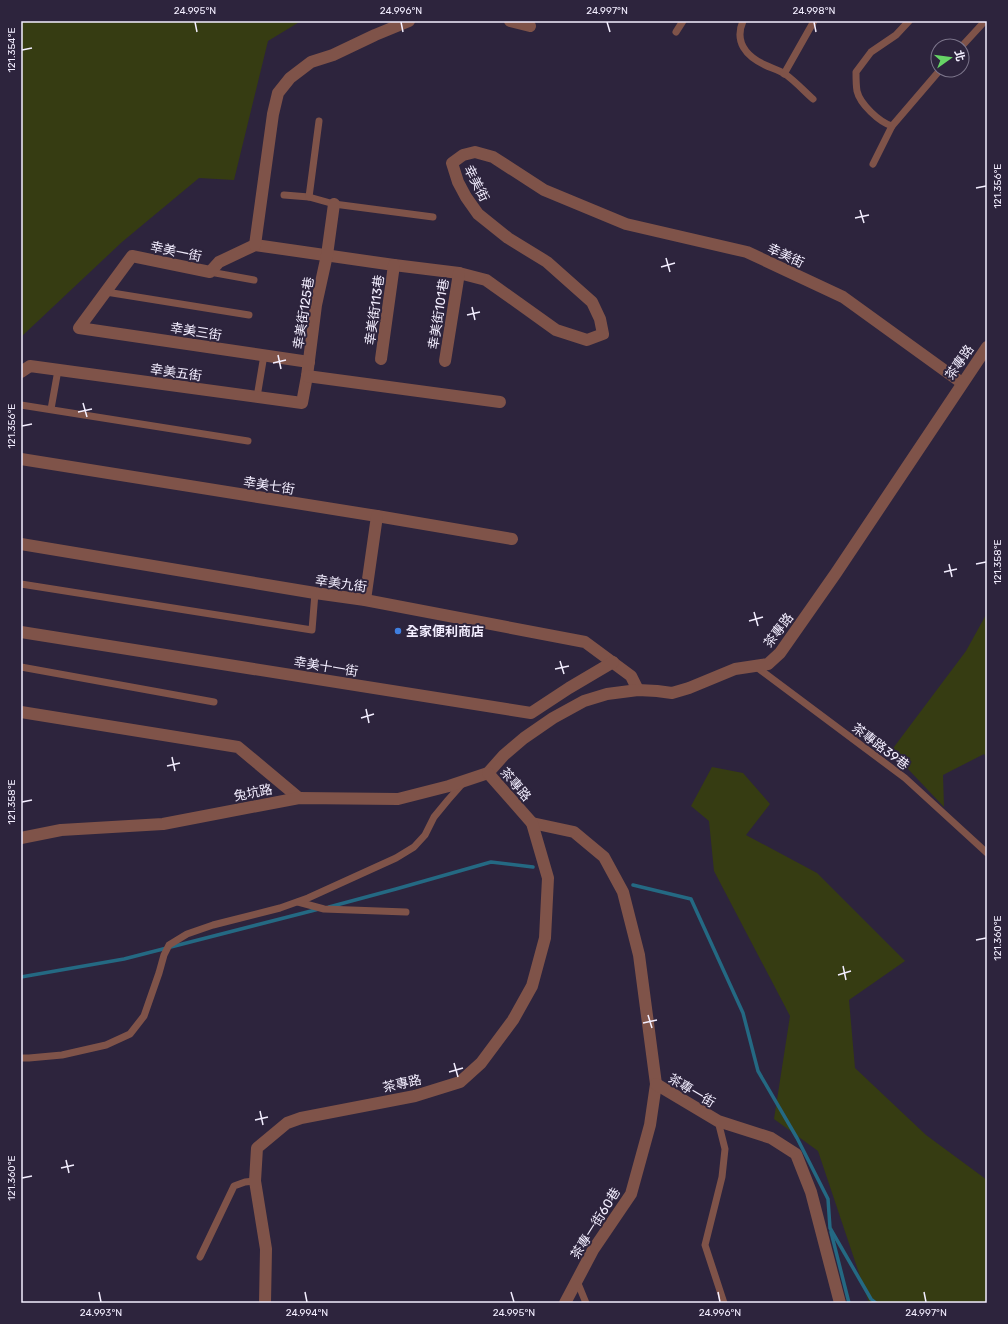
<svg xmlns="http://www.w3.org/2000/svg" width="1008" height="1324" font-family="Rubik,'Noto Sans TC',sans-serif">
  <style>
    .green { fill: #363c12 }
    .lines { fill: none; stroke-linecap: round; stroke-linejoin: round }
    .stream { stroke: #246983; stroke-width: 3.5 }
    .lane { stroke: #7f5349; stroke-width: 7 }
    .street { stroke: #7f5349; stroke-width: 12 }
    .ticks { fill: none; stroke: #f3eeff; stroke-width: 1.5 }
    .shop-dot { fill: #3f7fe0; stroke: #2d243d; stroke-width: 1.5 }
    .labels { text-anchor: middle; stroke-width: 4; stroke-linejoin: round; paint-order: stroke }
    .street-label { font-size: 13px; fill: #f3eeff; stroke: #2d243d }
    .poi-label { font-size: 13px; font-weight: bold; fill: #f3eeff; stroke: #2d243d; text-anchor: start }
    .neatline { fill: none; stroke: #f3eeff; stroke-width: 1.5 }
    .ticks-label { font-size: 10px; text-anchor: middle; fill: #f3eeff }
  </style>
  <rect width="100%" height="100%" fill="#2d243d"/>
  <g class="green">
    <path d="M 21,21 L 301,21 L 268,41 L 234,180 L 199,178 L 122,242 L 21,337 Z"/>
    <path d="M 987,613 L 987,759 L 984,754 L 943,775 L 944,807 L 891,751 L 966,651 Z"/>
    <path d="M 712,767 L 743,773 L 770,804 L 746,835 L 817,873 L 905,961 L 849,1000 L 855,1068 L 926,1135 L 987,1180 L 987,1303 L 869,1303 L 818,1151 L 774,1119 L 790,1016 L 714,871 L 709,821 L 691,806 Z"/>
  </g>
  <g class="lines">
    <g class="stream">
      <path d="M 633,885 L 691,899 L 743,1013 L 758,1071 L 797,1138 L 828,1199 L 830,1228 L 871,1299 L 876,1303"/>
      <path d="M 329,907 L 396,889 L 491,862 L 533,867"/>
      <path d="M 21,977 L 124,959 L 319,909"/>
      <path d="M 831,1232 L 849,1303"/>
    </g>
    <g class="lane">
      <path d="M 743,21 C 734,42 746,56 765,65 C 771,68 779,70 785,74 C 795,81 804,91 813,99"/>
      <path d="M 676,32 L 683,21"/>
      <path d="M 962,46 L 985,21"/>
      <path d="M 784,74 L 814,21"/>
      <path d="M 892,126 C 879,122 860,104 857,91 C 856,85 856,78 856,72 L 871,52 L 896,35 L 909,21"/>
      <path d="M 873,164 L 892,126 L 940,70"/>
      <path d="M 284,195 L 309,197 L 334,204 L 433,217"/>
      <path d="M 309,197 L 319,121"/>
      <path d="M 210,272 L 254,280"/>
      <path d="M 106,292 L 249,315"/>
      <path d="M 257,397 L 264,355"/>
      <path d="M 21,405 L 248,441"/>
      <path d="M 51,409 L 58,370"/>
      <path d="M 21,584 L 312,630 L 315,593"/>
      <path d="M 755,666 L 905,778 L 987,853"/>
      <path d="M 21,667 L 214,702"/>
      <path d="M 298,902 L 324,909 L 406,912"/>
      <path d="M 21,1058 L 29,1058 L 62,1055 L 106,1045 L 130,1034 L 144,1016 L 159,973 L 164,955 L 169,945 L 187,934 L 213,925 L 280,908 L 308,898 L 396,858 L 414,847 L 425,835 L 434,817 L 448,800 L 463,783"/>
      <path d="M 718,1121 L 725,1149 L 722,1177 L 705,1245 L 724,1303"/>
      <path d="M 200,1257 L 234,1186 L 245,1182 L 255,1181"/>
      <path d="M 577,1281 L 586,1303"/>
    </g>
    <g class="street">
      <path d="M 510,21 L 530,26"/>
      <path d="M 255,245 L 394,265 L 459,273 L 486,280 L 556,330 L 587,340 L 603,334 L 600,319 L 592,302 L 547,262 L 508,238 L 478,214 L 466,197 L 458,182 L 452,163 L 463,155 L 475,152 L 493,157 L 544,190 L 626,224 L 747,252 L 843,297 L 962,383"/>
      <path d="M 255,245 L 219,262 L 210,272 L 132,256 L 79,328 L 309,362"/>
      <path d="M 255,245 L 273,114 L 278,93 L 290,78 L 311,62 L 333,55 L 375,35 L 409,21"/>
      <path d="M 381,359 L 394,265"/>
      <path d="M 445,361 L 459,273"/>
      <path d="M 21,372 L 30,366 L 302,403 L 307,376 L 316,305 L 327,255 L 334,204"/>
      <path d="M 307,376 L 500,402"/>
      <path d="M 21,459 L 377,516 L 512,539"/>
      <path d="M 21,544 L 315,593 L 365,600 L 585,642 L 631,676 L 638,690"/>
      <path d="M 365,600 L 377,516"/>
      <path d="M 21,632 L 531,713 L 569,688 L 613,662"/>
      <path d="M 21,712 L 238,747 L 299,798"/>
      <path d="M 532,823 L 574,832 L 604,857 L 623,892 L 639,955 L 656,1084 L 650,1125 L 631,1194 L 593,1250 L 565,1303"/>
      <path d="M 21,838 L 61,830 L 163,824 L 299,798 L 398,799 L 449,786 L 488,773 L 504,755 L 524,738 L 553,718 L 584,701 L 607,694 L 638,690 L 657,691 L 672,693 L 689,688 L 735,669 L 768,664 L 780,653 L 836,573 L 987,347"/>
      <path d="M 656,1084 L 718,1121 L 771,1138 L 796,1154 L 811,1192 L 840,1303"/>
      <path d="M 265,1303 L 266,1249 L 255,1181 L 257,1148 L 287,1123 L 301,1118 L 415,1096 L 460,1082 L 481,1063 L 513,1020 L 532,986 L 545,938 L 548,878 L 532,823 L 488,773"/>
    </g>
  </g>
  <path class="ticks" d="M 195,22 L 197,32M 401,22 L 403,32M 607,22 L 610,32M 814,22 L 816,32M 22,50 L 32,48M 976,188 L 986,186M 860,210 L 864,223M 855,218 L 869,215M 666,258 L 670,272M 661,267 L 675,263M 472,307 L 475,320M 467,315 L 480,312M 278,355 L 281,369M 273,363 L 286,360M 83,403 L 87,417M 78,412 L 92,409M 22,426 L 32,424M 949,564 L 952,577M 976,564 L 986,562M 944,572 L 957,569M 754,612 L 758,626M 749,621 L 763,617M 560,661 L 564,674M 555,669 L 569,666M 366,709 L 369,723M 361,718 L 374,714M 172,757 L 175,771M 167,766 L 180,763M 22,802 L 32,800M 976,940 L 986,938M 843,966 L 846,980M 838,975 L 851,971M 648,1015 L 652,1028M 643,1023 L 657,1020M 454,1063 L 458,1077M 449,1072 L 463,1068M 260,1111 L 263,1125M 255,1120 L 268,1117M 66,1160 L 69,1173M 61,1168 L 74,1165M 22,1178 L 32,1176M 99,1292 L 101,1302M 305,1292 L 307,1302M 511,1292 L 514,1302M 718,1292 L 720,1302M 924,1292 L 926,1302"/>
  <circle class="shop-dot" cx="398" cy="631" r="4"/>
  <g class="labels">
    <g class="street-label">
      <text transform="translate(477 183) rotate(63)" y="5">幸美街</text>
      <text transform="translate(176 251) rotate(12)" y="5">幸美一街</text>
      <text transform="translate(786 255) rotate(25)" y="5">幸美街</text>
      <text transform="translate(374 310) rotate(-82)" y="5">幸美街113巷</text>
      <text transform="translate(303 313) rotate(-81)" y="5">幸美街125巷</text>
      <text transform="translate(438 314) rotate(-81)" y="5">幸美街101巷</text>
      <text transform="translate(196 331) rotate(9)" y="5">幸美三街</text>
      <text transform="translate(959 362) rotate(-55)" y="5">茶專路</text>
      <text transform="translate(176 372) rotate(8)" y="5">幸美五街</text>
      <text transform="translate(269 485) rotate(9)" y="5">幸美七街</text>
      <text transform="translate(341 583) rotate(8)" y="5">幸美九街</text>
      <text transform="translate(778 630) rotate(-53)" y="5">茶專路</text>
      <text transform="translate(326 666) rotate(9)" y="5">幸美十一街</text>
      <text transform="translate(881 746) rotate(37)" y="5">茶專路39巷</text>
      <text transform="translate(516 784) rotate(49)" y="5">茶專路</text>
      <text transform="translate(253 792) rotate(-11)" y="5">兔坑路</text>
      <text transform="translate(402 1083) rotate(-13)" y="5">茶專路</text>
      <text transform="translate(692 1090) rotate(31)" y="5">茶專一街</text>
      <text transform="translate(595 1223) rotate(-58)" y="5">茶專一街60巷</text>
    </g>
    <g class="poi-label">
      <text x="406" y="636">全家便利商店</text>
    </g>
  </g>
  <rect width="1008" height="1324" fill="none" stroke="#2d243d" stroke-width="44"/>
  <g transform="translate(950 58) rotate(76)"><circle r="19" fill="#2d243d" stroke="#7c758b"/>
  <path d="M0-3L7 15L0 10L-7 15Z" fill="#67d466"/>
  <text y="-6" font-size="11" font-weight="bold" text-anchor="middle" fill="#f3eeff">北</text>
  </g>
  <rect x="22" y="22" width="964" height="1280" class="neatline"/>
  <g class="ticks-label">
    <text x="195" y="14">24.995°N</text>
    <text x="401" y="14">24.996°N</text>
    <text x="607" y="14">24.997°N</text>
    <text x="814" y="14">24.998°N</text>
    <text transform="translate(11 50) rotate(-90)" y="4">121.354°E</text>
    <text transform="translate(997 186) rotate(-90)" y="4">121.356°E</text>
    <text transform="translate(11 426) rotate(-90)" y="4">121.356°E</text>
    <text transform="translate(997 562) rotate(-90)" y="4">121.358°E</text>
    <text transform="translate(11 802) rotate(-90)" y="4">121.358°E</text>
    <text transform="translate(997 938) rotate(-90)" y="4">121.360°E</text>
    <text transform="translate(11 1178) rotate(-90)" y="4">121.360°E</text>
    <text x="101" y="1316">24.993°N</text>
    <text x="307" y="1316">24.994°N</text>
    <text x="514" y="1316">24.995°N</text>
    <text x="720" y="1316">24.996°N</text>
    <text x="926" y="1316">24.997°N</text>
  </g>
</svg>
